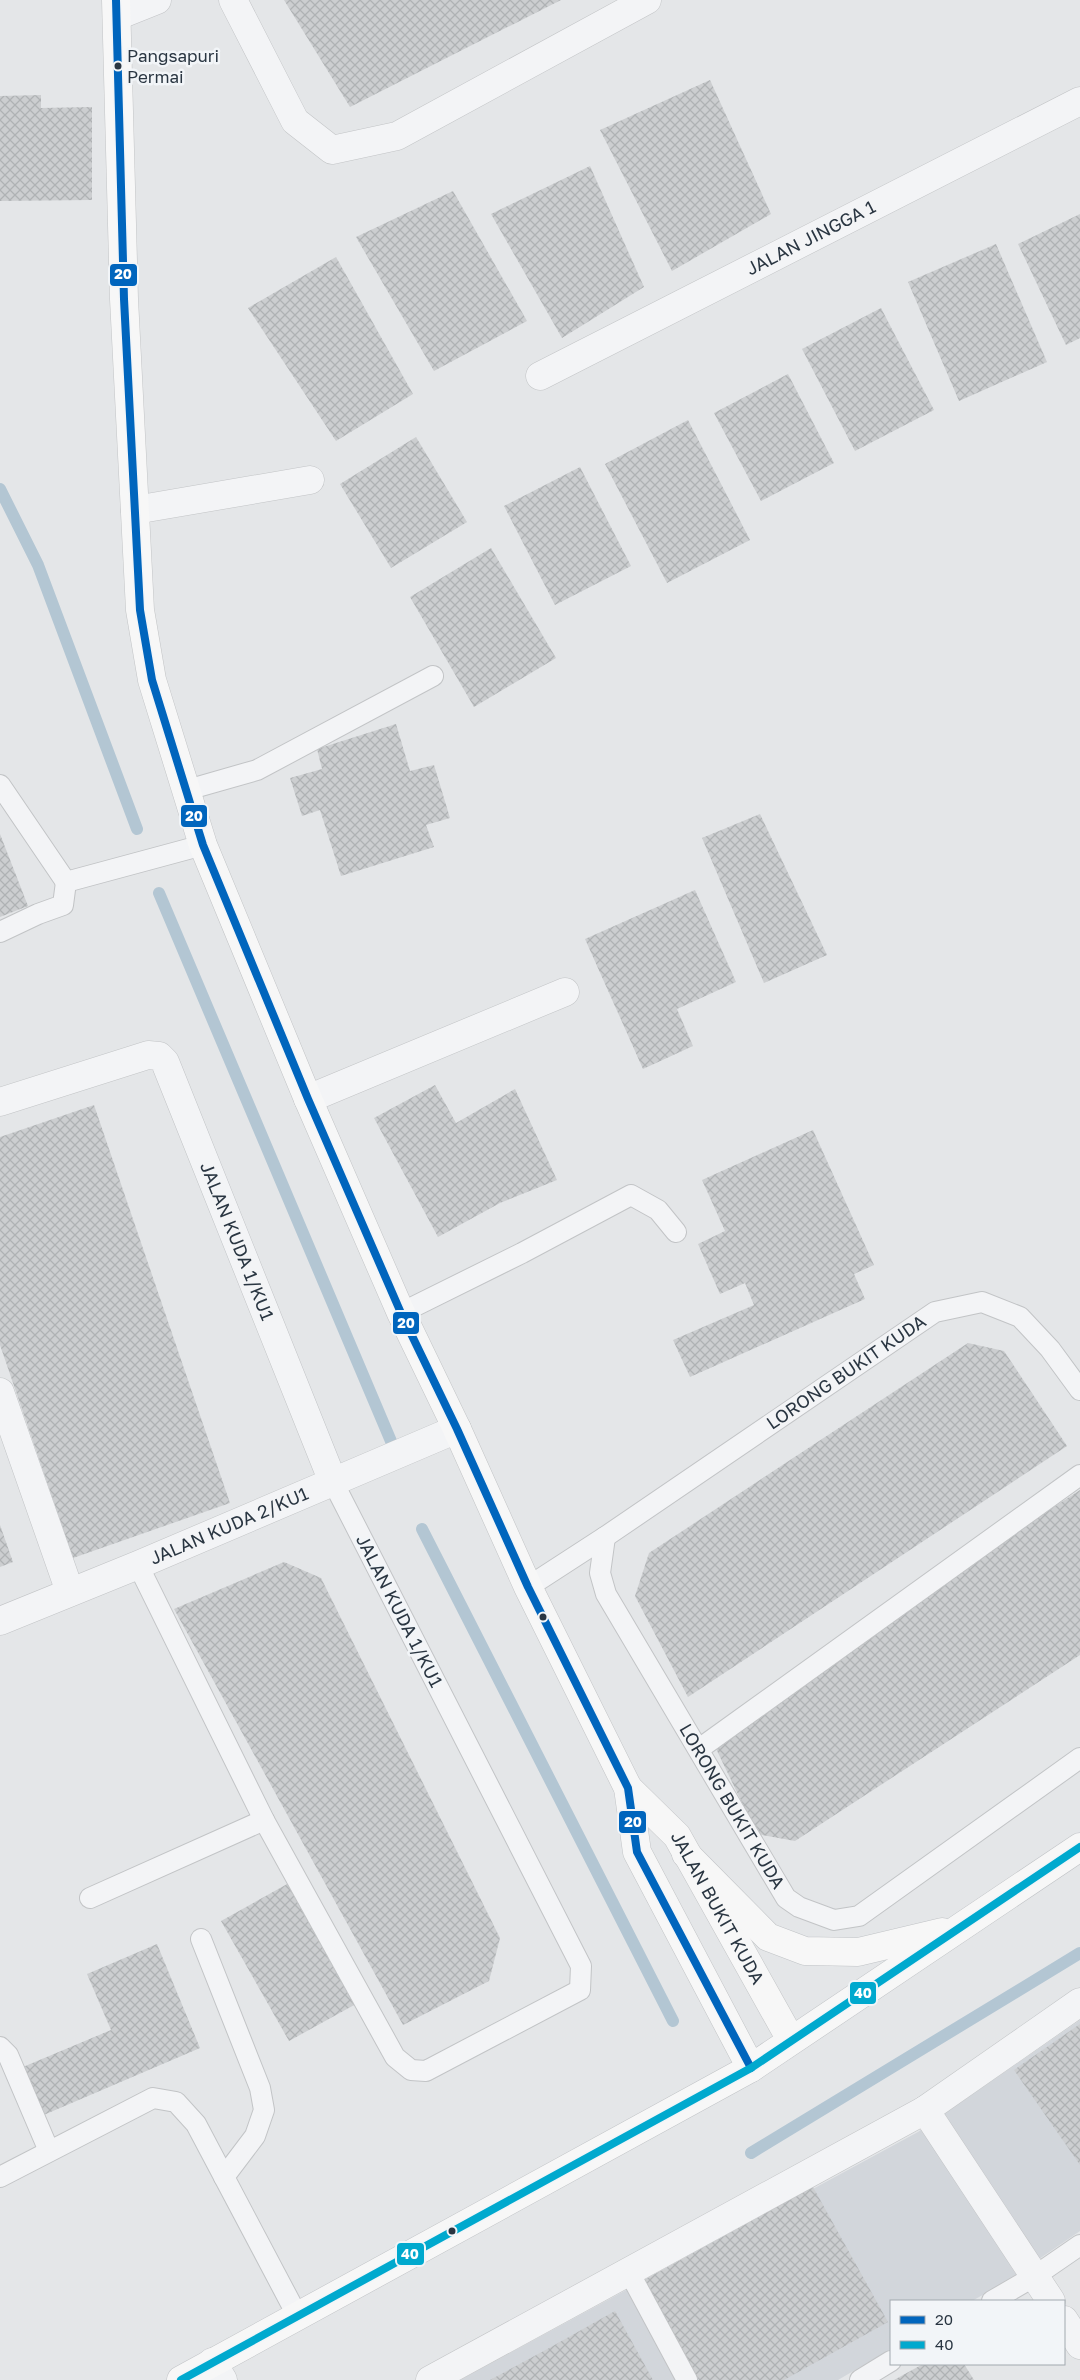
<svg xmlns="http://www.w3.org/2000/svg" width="1080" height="2380" font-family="'Golos Text',sans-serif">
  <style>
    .built { fill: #d2d6db }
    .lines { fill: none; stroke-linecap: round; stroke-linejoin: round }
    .stream { stroke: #b3c6d3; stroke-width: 12 }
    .building { fill: url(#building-cross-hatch) }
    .lane-casing { stroke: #c2c4c6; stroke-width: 22 }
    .street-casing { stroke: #c2c4c6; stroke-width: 29 }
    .secondary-casing { stroke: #c2c4c6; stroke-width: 29 }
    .primary-casing { stroke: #c0c3c6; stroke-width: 29 }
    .lane { stroke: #f3f4f6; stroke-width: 20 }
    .street { stroke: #f3f4f6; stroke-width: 28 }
    .secondary { stroke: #f7f7f7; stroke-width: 28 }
    .primary { stroke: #f7f7f7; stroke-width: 28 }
    .bus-1-casing { stroke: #f2f5f8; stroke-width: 11 }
    .bus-2-casing { stroke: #f2f5f8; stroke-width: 11 }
    .bus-1 { stroke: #0065bd; stroke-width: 8 }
    .bus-2 { stroke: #00a9ce; stroke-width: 8 }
    .bus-dot { fill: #2a3642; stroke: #f2f5f8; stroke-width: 2 }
    .labels { text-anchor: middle; stroke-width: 5; stroke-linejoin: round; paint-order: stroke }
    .bus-label { font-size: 17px; fill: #2a3642; stroke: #f2f5f8; text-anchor: start }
    .street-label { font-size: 18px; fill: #2a3642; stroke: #f2f5f8 }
    .line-badge { stroke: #f2f5f8; stroke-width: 2 }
    .badge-label { font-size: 14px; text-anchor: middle; font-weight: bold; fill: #fff }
  </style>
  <defs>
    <pattern id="building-cross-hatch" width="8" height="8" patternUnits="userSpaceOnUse" patternTransform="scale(1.25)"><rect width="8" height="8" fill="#ccced0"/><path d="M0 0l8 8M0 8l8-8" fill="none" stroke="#afb2b4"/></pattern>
  </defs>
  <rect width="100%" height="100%" fill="#e4e6e8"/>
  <path class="built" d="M 1080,2020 L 1080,2231 L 1007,2281 L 972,2301 L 891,2301 L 891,2349 L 838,2380 L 460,2380 L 918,2132 Z"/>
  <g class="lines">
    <g class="stream">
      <path d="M 0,489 L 38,565 L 137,829"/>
      <path d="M 159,893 L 396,1453"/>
      <path d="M 422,1529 L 673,2021"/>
      <path d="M 751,2153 L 1080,1953"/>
    </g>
  </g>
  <g class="building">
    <path d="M 284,0 L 561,0 L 350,107 Z"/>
    <path d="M 710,80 L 771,214 L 672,271 L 600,130 Z"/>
    <path d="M 41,95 L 41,108 L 92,107 L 92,200 L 0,201 L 0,96 Z"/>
    <path d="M 590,166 L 644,287 L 562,338 L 491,214 Z"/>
    <path d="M 453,191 L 527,321 L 434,371 L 356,237 Z"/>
    <path d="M 1080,214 L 1080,338 L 1066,345 L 1018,244 Z"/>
    <path d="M 996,244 L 1047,362 L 959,401 L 908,282 Z"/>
    <path d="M 336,257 L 413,394 L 336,441 L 248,308 Z"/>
    <path d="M 881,308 L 934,410 L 855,451 L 802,349 Z"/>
    <path d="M 788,374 L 834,463 L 761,501 L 714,413 Z"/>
    <path d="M 688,420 L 750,540 L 667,583 L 605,464 Z"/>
    <path d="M 416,437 L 467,522 L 391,568 L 340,484 Z"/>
    <path d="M 580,467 L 631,566 L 555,605 L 504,506 Z"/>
    <path d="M 491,548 L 556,658 L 474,707 L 410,597 Z"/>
    <path d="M 396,724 L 410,771 L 434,765 L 450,818 L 426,825 L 434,847 L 341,876 L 320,810 L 302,816 L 290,778 L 322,769 L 317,749 Z"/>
    <path d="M 760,814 L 827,955 L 764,983 L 702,838 Z"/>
    <path d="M 0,834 L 28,906 L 0,917 Z"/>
    <path d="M 695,890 L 736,982 L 677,1009 L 693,1046 L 643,1069 L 585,939 Z"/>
    <path d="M 435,1085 L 456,1123 L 515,1089 L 557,1180 L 500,1203 L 438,1237 L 374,1118 Z"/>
    <path d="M 94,1105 L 230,1503 L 73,1558 L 0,1345 L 0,1137 Z"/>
    <path d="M 813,1130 L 874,1265 L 854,1274 L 865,1299 L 690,1377 L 673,1340 L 754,1305 L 745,1283 L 720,1294 L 698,1244 L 725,1231 L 702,1180 Z"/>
    <path d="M 968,1343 L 1004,1351 L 1067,1446 L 688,1697 L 635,1596 L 649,1553 Z"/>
    <path d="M 1080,1490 L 1080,1655 L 795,1841 L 757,1834 L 708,1732 Z"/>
    <path d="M 0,1525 L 13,1562 L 0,1567 Z"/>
    <path d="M 284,1562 L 321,1578 L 500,1938 L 489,1981 L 403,2025 L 174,1609 Z"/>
    <path d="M 289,1883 L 356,2004 L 289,2041 L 221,1921 Z"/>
    <path d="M 157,1944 L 200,2048 L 32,2120 L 11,2072 L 111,2030 L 87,1974 Z"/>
    <path d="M 1080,2024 L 1080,2165 L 1014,2070 Z"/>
    <path d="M 813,2187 L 888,2322 L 784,2380 L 699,2380 L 644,2280 Z"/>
    <path d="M 615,2311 L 653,2380 L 490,2380 L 551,2347 Z"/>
    <path d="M 923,2364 L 964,2364 L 974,2380 L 894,2380 Z"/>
  </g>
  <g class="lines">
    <g class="lane-casing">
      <g id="lane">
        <path d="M 0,785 L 66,882 L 203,845"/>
        <path d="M 187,790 L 257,770 L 433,676"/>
        <path d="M 0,932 L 38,914 L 63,905 L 66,882"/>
        <path d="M 401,1313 L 522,1253 L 631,1195 L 658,1210 L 676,1232"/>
        <path id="s1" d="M 605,1537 L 600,1573 L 606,1594 L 786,1898 L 799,1907 L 834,1920 L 859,1916 L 1080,1758"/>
        <path d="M 138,1565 L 264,1820 L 395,2057 L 411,2070 L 426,2071 L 580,1990 L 581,1966 L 333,1482"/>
        <path id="s2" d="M 528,1587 L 605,1537 L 935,1312 L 982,1302 L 1020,1317 L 1050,1349 L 1080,1390"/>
        <path d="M 699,1749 L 1080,1475"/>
        <path d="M 90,1898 L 264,1820"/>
        <path d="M 201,1939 L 260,2088 L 264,2110 L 255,2136 L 224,2177"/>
        <path d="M 0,2047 L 8,2055 L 49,2151"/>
        <path d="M 0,2177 L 153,2098 L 176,2102 L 196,2124 L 297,2315"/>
        <path d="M 629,2272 L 687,2380"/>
        <path d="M 992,2301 L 1035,2276 L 1080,2245"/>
        <path d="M 860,2380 L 891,2361"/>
      </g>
    </g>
    <g class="street-casing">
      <g id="street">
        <path d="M 233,0 L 295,121 L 332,150 L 397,136 L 647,0"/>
        <path d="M 117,16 L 157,0"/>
        <path id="s3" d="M 540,376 L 1080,101"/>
        <path d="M 135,510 L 310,480"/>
        <path d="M 308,1099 L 565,992"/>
        <path id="s4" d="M 0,1102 L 148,1055 L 159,1056 L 165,1062 L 333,1482"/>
        <path d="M 0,1392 L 70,1592"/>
        <path id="s5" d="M 0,1621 L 138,1565 L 457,1429"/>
        <path d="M 925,2110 L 1051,2301"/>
        <path d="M 1064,2320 L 1080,2345"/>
        <path d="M 212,2362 L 223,2380"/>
        <path d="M 430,2380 L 925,2110 L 1080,2002"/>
      </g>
    </g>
    <g class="secondary-casing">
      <g id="secondary">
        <path d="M 116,0 L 124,299 L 140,610 L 152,680 L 203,845 L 308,1099 L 401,1313 L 457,1429 L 528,1587 L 628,1788 L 637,1852 L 751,2068"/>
        <path id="s6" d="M 628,1788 L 677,1836 L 791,2040"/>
      </g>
    </g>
    <g class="primary-casing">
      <g id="primary">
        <path d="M 686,1854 L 768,1937 L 805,1951 L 858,1952 L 942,1932"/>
        <path d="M 181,2380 L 751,2068 L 1080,1847"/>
      </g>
    </g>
    <use href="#lane" class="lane"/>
    <use href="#street" class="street"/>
    <use href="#secondary" class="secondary"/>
    <use href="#primary" class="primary"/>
    <g class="bus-1-casing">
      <path id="bus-1" d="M 116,0 L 124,299 L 140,610 L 152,680 L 203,845 L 308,1099 L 401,1313 L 457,1429 L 528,1587 L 628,1788 L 637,1852 L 751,2068"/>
    </g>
    <g class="bus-2-casing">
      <path id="bus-2" d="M 181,2380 L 751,2068 L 1080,1847"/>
    </g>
    <use href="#bus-1" class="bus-1"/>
    <use href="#bus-2" class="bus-2"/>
  </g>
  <g class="bus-dot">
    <circle cx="118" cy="66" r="4.5"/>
    <circle cx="543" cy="1617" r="4.5"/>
    <circle cx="452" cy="2231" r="4.5"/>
  </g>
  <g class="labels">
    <g class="bus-label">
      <text x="127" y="62">Pangsapuri<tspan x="127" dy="21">Permai</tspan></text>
    </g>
    <g class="street-label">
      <text dy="6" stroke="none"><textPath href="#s3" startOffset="304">JALAN JINGGA 1</textPath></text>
      <text dy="6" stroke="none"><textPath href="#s4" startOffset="368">JALAN KUDA 1/KU1</textPath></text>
      <text dy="6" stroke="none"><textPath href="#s2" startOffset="384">LORONG BUKIT KUDA</textPath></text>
      <text dy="6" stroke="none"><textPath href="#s5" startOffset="248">JALAN KUDA 2/KU1</textPath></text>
      <text transform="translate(399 1611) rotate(63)" y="6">JALAN KUDA 1/KU1</text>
      <text dy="6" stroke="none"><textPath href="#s1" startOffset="305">LORONG BUKIT KUDA</textPath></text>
      <text dy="6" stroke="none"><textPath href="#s6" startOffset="151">JALAN BUKIT KUDA</textPath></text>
    </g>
  </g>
  <g class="line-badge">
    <rect x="109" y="263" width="29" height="24" rx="5" fill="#0065bd"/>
    <rect x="180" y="804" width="28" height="24" rx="5" fill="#0065bd"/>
    <rect x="392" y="1311" width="28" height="24" rx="5" fill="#0065bd"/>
    <rect x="618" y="1810" width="29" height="24" rx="5" fill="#0065bd"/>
    <rect x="849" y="1981" width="28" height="24" rx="5" fill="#00a9ce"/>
    <rect x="396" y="2242" width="29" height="24" rx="5" fill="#00a9ce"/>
  </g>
  <g class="badge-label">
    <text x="123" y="279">20</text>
    <text x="194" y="821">20</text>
    <text x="406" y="1328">20</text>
    <text x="633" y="1827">20</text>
    <text x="863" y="1998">40</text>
    <text x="410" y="2259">40</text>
  </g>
  <rect x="890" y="2300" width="175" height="65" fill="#f2f5f8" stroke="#a2a9af"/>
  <rect x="900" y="2316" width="25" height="8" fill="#0065bd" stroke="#a2a9af"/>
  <text x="935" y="2325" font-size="15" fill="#2a3642">20</text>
  <rect x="900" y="2341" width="25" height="8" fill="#00a9ce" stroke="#a2a9af"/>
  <text x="935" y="2350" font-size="15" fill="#2a3642">40</text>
</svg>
